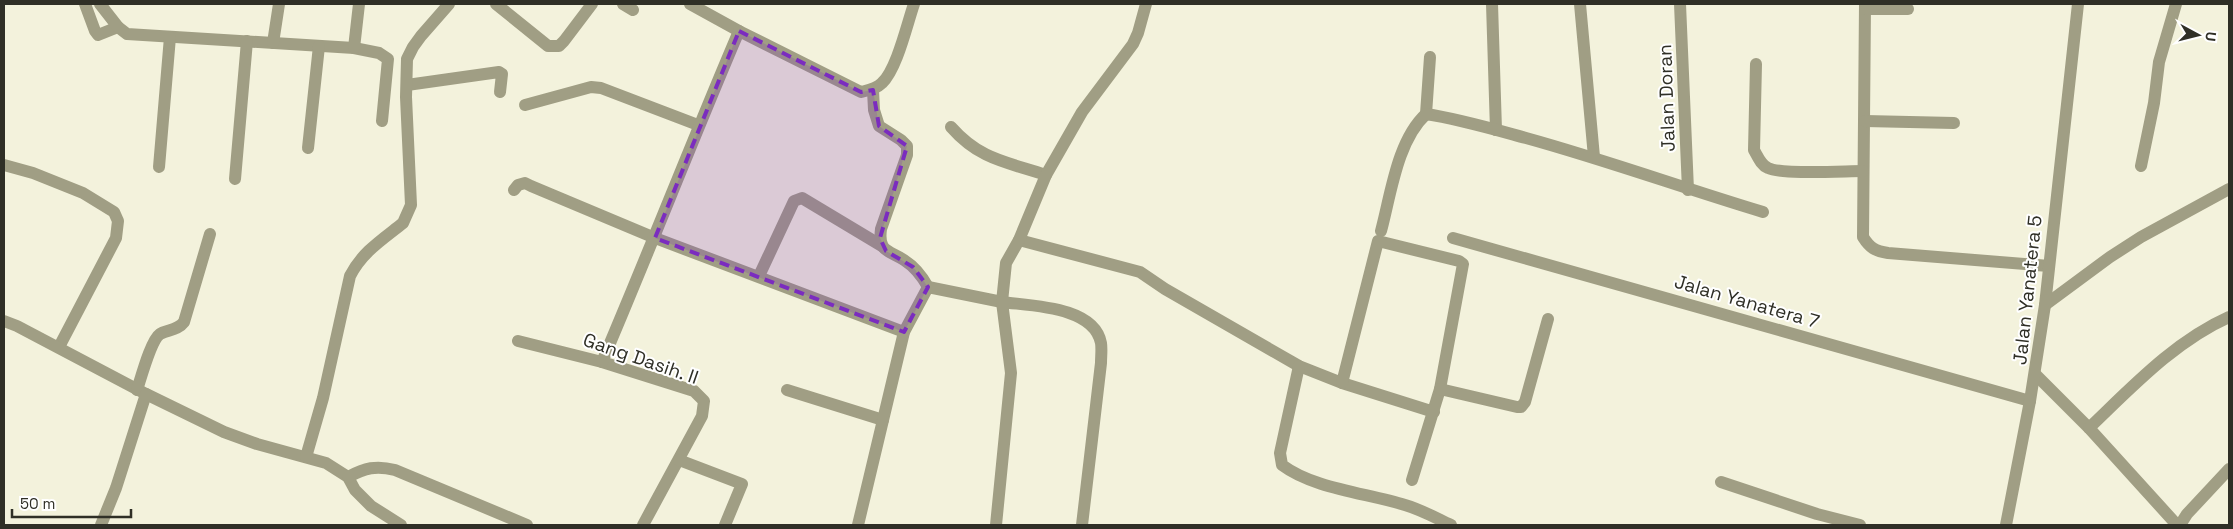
<svg xmlns="http://www.w3.org/2000/svg" width="2233" height="529" font-family="'Space Grotesk',sans-serif">
  <style>
    .lines { fill: none; stroke-linecap: round; stroke-linejoin: round }
    .minor { stroke: #a09e84; stroke-width: 12 }
    .marked { fill: #7b2cbf; fill-opacity: 0.2; stroke: #7b2cbf; stroke-width: 4; stroke-dasharray: 10 6; stroke-linejoin: round }
    .labels { text-anchor: middle; stroke-width: 4; stroke-linejoin: round; paint-order: stroke }
    .street-label { font-size: 19px; fill: #2f2f26; stroke: #fff }
  </style>
  <rect width="100%" height="100%" fill="#f3f2dc"/>
  <g class="lines">
    <g class="minor">
      <path d="M 85,4 L 95,31 L 98,35 L 118,27"/>
      <path d="M 100,4 L 118,27 L 127,34 L 354,48 L 379,53 L 388,59 L 382,121"/>
      <path d="M 496,4 L 548,46 L 559,46 L 564,41 L 592,4"/>
      <path d="M 623,4 L 633,10"/>
      <path d="M 690,4 L 739,31 L 861,92 C 869,90 876,89 882,83 C 897,69 907,24 914,4"/>
      <path d="M 1492,4 L 1496,130"/>
      <path d="M 1580,4 L 1594,157"/>
      <path d="M 1680,4 L 1688,190"/>
      <path d="M 1865,4 L 1863,237 C 1870,248 1875,251 1888,253 L 2049,266"/>
      <path d="M 1865,9 L 1908,9"/>
      <path d="M 273,43 L 279,4"/>
      <path d="M 354,48 L 359,4"/>
      <path d="M 1756,64 L 1754,150 C 1758,157 1761,165 1768,168 C 1782,175 1844,171 1863,171"/>
      <path d="M 407,85 L 499,72 L 502,74 L 500,92"/>
      <path d="M 873,90 L 874,110 L 879,126 L 901,140 L 907,146 L 907,155 L 881,229 C 878,252 888,250 904,260 C 915,267 922,276 928,287"/>
      <path d="M 525,105 L 591,87 L 601,88 L 698,125"/>
      <path d="M 1426,114 L 1430,57"/>
      <path d="M 1865,121 L 1954,123"/>
      <path d="M 951,127 C 980,160 1007,162 1046,175"/>
      <path d="M 308,148 L 319,46"/>
      <path d="M 4,165 L 33,173 L 83,193 L 114,212 L 118,221 L 116,238 L 59,347"/>
      <path d="M 2141,166 L 2154,103 L 2159,62 L 2176,4"/>
      <path d="M 159,167 L 170,37"/>
      <path d="M 235,179 L 247,41"/>
      <path d="M 514,190 L 518,185 L 525,183 L 531,186 L 655,238 L 904,332"/>
      <path d="M 1381,231 C 1391,194 1397,141 1426,114 C 1459,119 1493,129 1526,138 C 1606,160 1683,188 1763,212"/>
      <path d="M 1453,238 L 2030,401"/>
      <path d="M 1019,240 L 1140,272 L 1165,289 L 1299,366 L 1342,383 L 1434,412"/>
      <path d="M 759,276 L 794,201 L 802,198 L 882,246"/>
      <path d="M 2045,305 L 2110,257 L 2141,237 L 2229,189"/>
      <path d="M 4,321 L 17,326 L 146,394 L 224,432 L 257,444 L 326,463 L 348,477 L 355,490 L 371,506 L 401,525"/>
      <path d="M 518,341 L 602,362 L 694,391 L 704,401 L 702,416 L 643,525"/>
      <path d="M 602,362 C 649,252 692,141 739,31"/>
      <path d="M 1299,366 L 1280,453 L 1282,465 C 1314,489 1367,493 1405,505 C 1422,510 1436,518 1451,525"/>
      <path d="M 2035,374 L 2089,428 L 2177,525"/>
      <path d="M 1342,383 L 1378,241 L 1459,261 L 1463,264 L 1440,389 L 1412,480"/>
      <path d="M 1440,389 L 1517,407 L 1521,407 L 1525,402 L 1548,319"/>
      <path d="M 137,390 C 141,378 151,340 160,334 C 169,329 177,331 184,322 L 210,234"/>
      <path d="M 787,390 L 883,420"/>
      <path d="M 2089,428 C 2132,387 2175,341 2229,317"/>
      <path d="M 306,457 L 323,398 L 350,276 C 362,252 383,239 403,223 L 411,205 L 406,97 L 407,59 L 413,47 L 421,36 L 449,4"/>
      <path d="M 679,460 L 742,484 L 725,525"/>
      <path d="M 348,477 C 365,468 376,465 395,470 L 527,525"/>
      <path d="M 1721,482 L 1817,514 L 1860,525"/>
      <path d="M 101,525 L 116,488 L 146,394"/>
      <path d="M 858,525 L 904,332 L 928,287 L 1002,302 L 1006,263 L 1019,240 L 1046,175 L 1082,112 L 1133,44 L 1138,33 L 1146,4"/>
      <path d="M 996,525 L 1011,373 L 1002,302 C 1031,306 1094,306 1101,343 C 1102,349 1101,356 1101,363 L 1082,525"/>
      <path d="M 2006,525 L 2030,401 L 2045,305 L 2078,4"/>
      <path d="M 2180,525 L 2187,514 L 2229,469"/>
    </g>
  </g>
  <path class="marked" d="M 739,31 L 861,92 L 873,90 L 879,126 L 907,146 L 880,238 L 886,251 L 913,267 L 928,287 L 904,332 L 655,238 Z"/>
  <g class="labels">
    <g class="street-label">
      <text transform="translate(1666 98) rotate(-92)" y="7">Jalan Doran</text>
      <text transform="translate(2027 290) rotate(-84)" y="7">Jalan Yanatera 5</text>
      <text transform="translate(1747 301) rotate(16)" y="7">Jalan Yanatera 7</text>
      <text transform="translate(641 358) rotate(19)" y="7">Gang Dasih. II</text>
    </g>
  </g>
  <rect width="2233" height="529" fill="none" stroke="#2f2f26" stroke-width="10"/>
  <g transform="translate(2198 35) rotate(97)" stroke="#ffffff" stroke-width="4" paint-order="stroke">
  <path d="M0-4L9 19L0 12L-9 19Z" fill="#2f2f26"/>
  <text y="-8" font-size="14" font-weight="bold" text-anchor="middle" fill="#2f2f26">U</text>
  </g>
  <path d="M12 509v8h119v-8" fill="none" stroke="#2f2f26" stroke-width="2.5"/>
  <text x="20" y="509" font-size="15" fill="#2f2f26" stroke="#ffffff" stroke-width="4" paint-order="stroke">50 m</text>
</svg>
